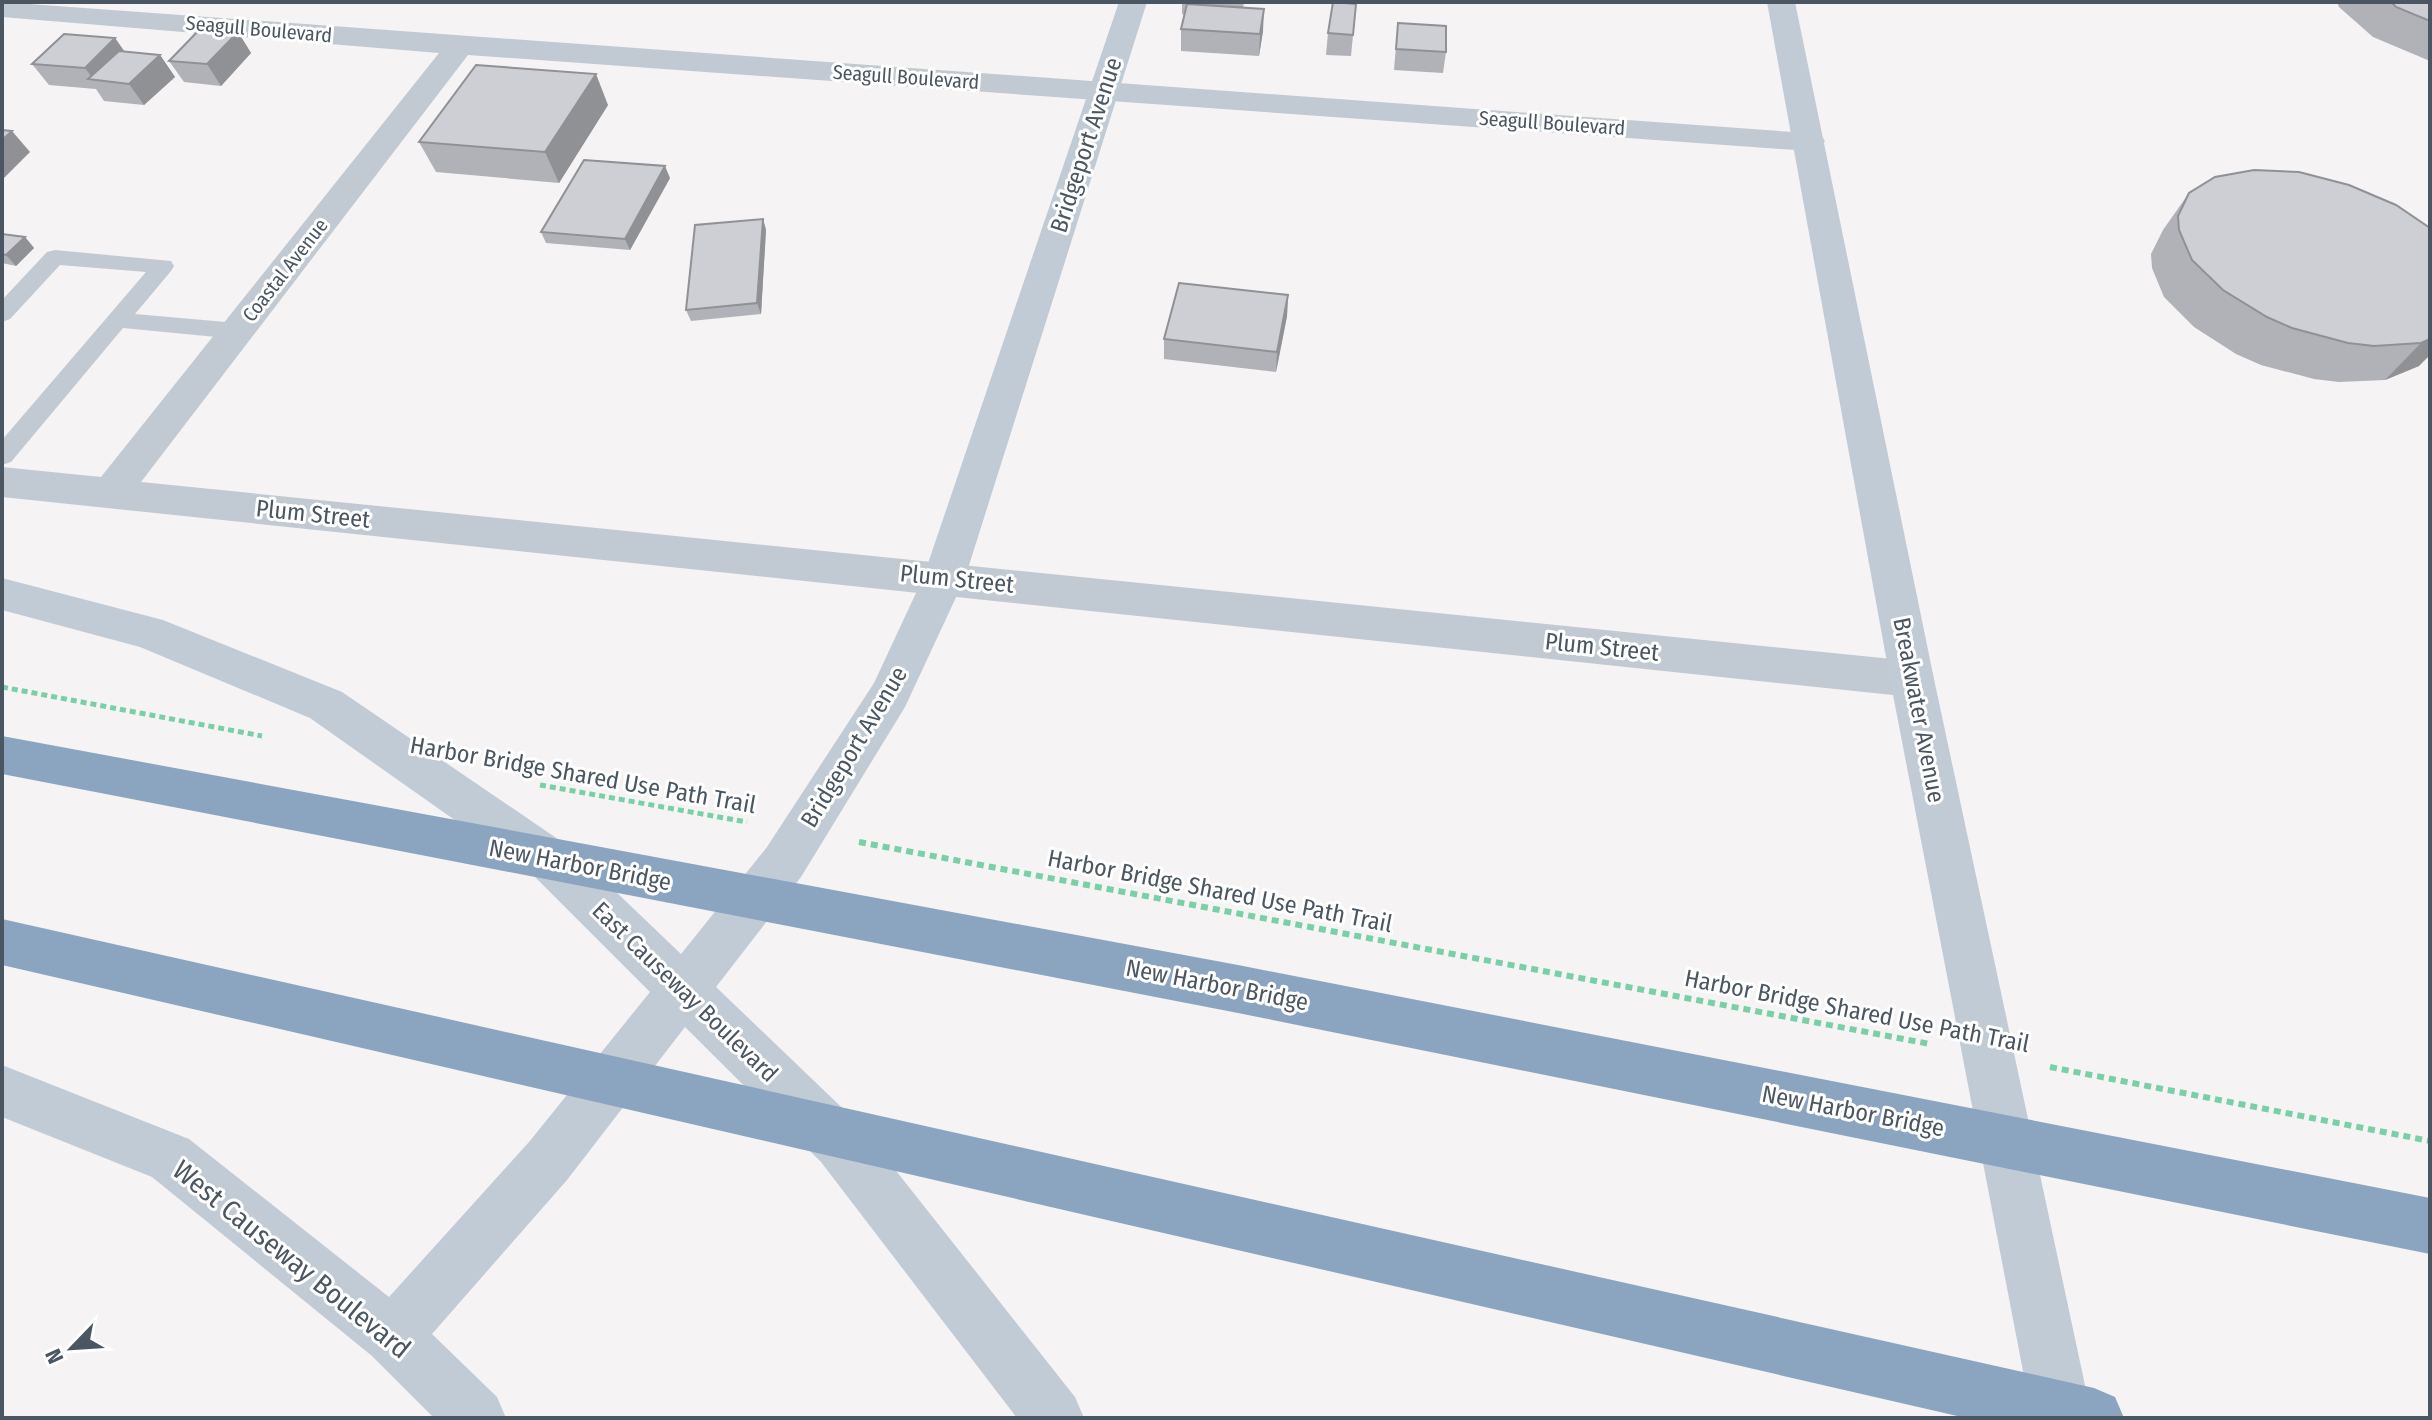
<svg xmlns="http://www.w3.org/2000/svg" width="2432" height="1420" font-family="'Fira Sans Condensed',sans-serif">
  <style>
    .lines { fill: none; stroke-linecap: round; stroke-linejoin: round }
    .path-far1 { stroke: #7ad0a6; stroke-width: 5; stroke-dasharray: 6 4; stroke-linecap: butt }
    .path { stroke: #7ad0a6; stroke-width: 6; stroke-dasharray: 7 5; stroke-linecap: butt }
    .lane { fill: #c1cad2; fill-rule: evenodd }
    .street { fill: #c1cad2; fill-rule: evenodd }
    .secondary { fill: #c1cbd6; fill-rule: evenodd }
    .highway { fill: #8ba5c1; fill-rule: evenodd }
    .wall { fill: #b0b2b7 }
    .shaded-wall { fill: #909195 }
    .building { fill: #cdcfd5; stroke: #909195; stroke-width: 2 }
    .labels { text-anchor: middle; stroke-width: 6; stroke-linejoin: round; paint-order: stroke }
    .far-street-label { font-size: 20px; fill: #4a5661; stroke: #fff }
    .street-label { font-size: 24px; fill: #4a5661; stroke: #fff }
    .near-street-label { font-size: 28px; fill: #4a5661; stroke: #fff }
  </style>
  <rect width="100%" height="100%" fill="#f5f3f3"/>
  <g class="lines">
    <g class="path-far1">
      <path d="M 2,687 L 262,736"/>
      <path d="M 540,785 L 747,822"/>
    </g>
    <g class="path">
      <path d="M 859,842 L 1930,1044"/>
      <path d="M 2050,1067 L 2430,1141"/>
    </g>
    <path class="lane" d="M 55,250 L 171,261 L 174,266 L 171,271 L 135,314 L 237,323 L 245,325 L 248,331 L 245,337 L 237,339 L 123,328 L 11,462 L 2,465 L 2,440 L 146,272 L 60,265 L 10,319 L 2,322 L 2,300 L 47,252 Z"/>
    <path class="street" d="M 2,2 L 1820,134 L 1825,141 L 1820,148 L 1809,151 L 468,55 L 141,482 L 1912,661 L 1927,666 L 1934,679 L 1927,692 L 1912,697 L 2,497 L 2,467 L 101,477 L 439,53 L 2,17 Z"/>
    <g class="secondary">
      <path d="M 1119,2 L 1147,2 L 965,578 L 905,707 L 801,877 L 716,987 L 859,1124 L 1075,1397 L 1084,1418 L 1017,1418 L 821,1162 L 685,1027 L 567,1180 L 432,1334 L 497,1397 L 506,1418 L 434,1418 L 372,1356 L 152,1177 L 2,1117 L 2,1065 L 189,1139 L 389,1297 L 529,1142 L 650,992 L 534,876 L 310,718 L 140,647 L 2,610 L 2,578 L 163,620 L 342,692 L 568,846 L 681,954 L 767,847 L 874,683 L 923,578 Z"/>
      <path d="M 1767,2 L 1795,2 L 1934,679 L 2092,1418 L 2032,1418 L 1890,679 Z"/>
    </g>
    <g class="highway">
      <path d="M 2,736 L 1238,965 L 2430,1198 L 2430,1254 L 1238,1013 L 2,774 Z"/>
      <path d="M 2,919 L 2094,1388 L 2115,1397 L 2124,1418 L 1966,1418 L 2,965 Z"/>
    </g>
  </g>
  <g class="wall">
    <path d="M 1182,2 L 1244,2 L 1243,8 L 1263,31 L 1259,56 L 1181,51 L 1181,29 L 1184,15 L 1182,14 Z"/>
    <path d="M 2337,2 L 2430,2 L 2430,61 L 2373,37 L 2339,7 Z"/>
    <path d="M 1356,4 L 1351,56 L 1326,55 L 1328,33 Z"/>
    <path d="M 1398,23 L 1446,52 L 1443,73 L 1394,70 Z"/>
    <path d="M 238,32 L 251,53 L 221,86 L 184,82 L 169,61 Z"/>
    <path d="M 115,38 L 125,52 L 160,55 L 175,77 L 144,105 L 104,101 L 96,89 L 49,85 L 32,64 Z"/>
    <path d="M 608,105 L 559,183 L 436,172 L 419,142 Z"/>
    <path d="M 670,178 L 630,250 L 546,243 L 541,232 Z"/>
    <path d="M 2189,193 L 2430,228 L 2419,366 L 2385,380 L 2339,382 L 2314,379 L 2261,365 L 2236,354 L 2194,327 L 2164,297 L 2152,268 L 2151,254 L 2163,230 Z"/>
    <path d="M 763,219 L 766,230 L 761,314 L 691,321 L 686,310 Z"/>
    <path d="M 2,234 L 25,237 L 34,248 L 16,266 L 2,263 Z"/>
    <path d="M 1288,295 L 1287,316 L 1276,372 L 1164,359 L 1164,339 Z"/>
  </g>
  <g class="shaded-wall">
    <path d="M 1264,9 L 1263,31 L 1259,56 L 1260,34 Z"/>
    <path d="M 238,32 L 251,53 L 221,86 L 207,64 Z"/>
    <path d="M 115,38 L 130,60 L 94,80 L 85,68 Z"/>
    <path d="M 160,55 L 175,77 L 144,105 L 129,84 Z"/>
    <path d="M 596,74 L 608,105 L 559,183 L 545,152 Z"/>
    <path d="M 12,131 L 30,152 L 2,180 L 2,140 Z"/>
    <path d="M 665,166 L 670,178 L 630,250 L 625,239 Z"/>
    <path d="M 763,219 L 766,230 L 761,314 L 757,303 Z"/>
    <path d="M 25,237 L 34,248 L 16,266 L 6,255 Z"/>
    <path d="M 1288,295 L 1287,316 L 1276,372 L 1277,352 Z"/>
    <path d="M 2430,339 L 2430,355 L 2419,366 L 2385,380 L 2421,343 Z"/>
  </g>
  <g class="building">
    <path d="M 1333,2 L 1356,4 L 1353,35 L 1328,33 Z"/>
    <path d="M 2391,2 L 2430,2 L 2430,21 L 2396,7 Z"/>
    <path d="M 1187,4 L 1264,9 L 1260,34 L 1181,29 Z"/>
    <path d="M 1398,23 L 1446,26 L 1446,52 L 1396,49 Z"/>
    <path d="M 200,29 L 238,32 L 207,64 L 169,61 Z"/>
    <path d="M 64,34 L 115,38 L 85,68 L 32,64 Z"/>
    <path d="M 119,51 L 160,55 L 129,84 L 88,79 Z"/>
    <path d="M 476,65 L 596,74 L 545,152 L 419,142 Z"/>
    <path d="M 2,130 L 12,131 L 2,140 Z"/>
    <path d="M 584,160 L 665,166 L 625,239 L 541,232 Z"/>
    <path d="M 2254,170 L 2299,172 L 2349,185 L 2396,205 L 2430,228 L 2430,339 L 2421,343 L 2374,346 L 2348,343 L 2292,328 L 2267,317 L 2223,290 L 2192,260 L 2179,230 L 2178,216 L 2189,193 L 2215,177 Z"/>
    <path d="M 763,219 L 757,303 L 686,310 L 695,225 Z"/>
    <path d="M 2,234 L 25,237 L 6,255 L 2,254 Z"/>
    <path d="M 1179,283 L 1288,295 L 1277,352 L 1164,339 Z"/>
  </g>
  <g class="labels">
    <g class="far-street-label">
      <text transform="translate(259 29) rotate(5)" y="7">Seagull Boulevard</text>
      <text transform="translate(906 77) rotate(4)" y="7">Seagull Boulevard</text>
      <text transform="translate(1552 123) rotate(4)" y="7">Seagull Boulevard</text>
      <text transform="translate(285 270) rotate(-52)" y="7">Coastal Avenue</text>
    </g>
    <g class="street-label">
      <text transform="translate(1086 145) rotate(-72)" y="8">Bridgeport Avenue</text>
      <text transform="translate(313 514) rotate(6)" y="8">Plum Street</text>
      <text transform="translate(957 579) rotate(6)" y="8">Plum Street</text>
      <text transform="translate(1602 647) rotate(6)" y="8">Plum Street</text>
      <text transform="translate(1919 710) rotate(79)" y="8">Breakwater Avenue</text>
      <text transform="translate(854 747) rotate(-59)" y="8">Bridgeport Avenue</text>
      <text transform="translate(583 775) rotate(10)" y="8">Harbor Bridge Shared Use Path Trail</text>
      <text transform="translate(580 865) rotate(11)" y="8">New Harbor Bridge</text>
      <text transform="translate(1220 891) rotate(11)" y="8">Harbor Bridge Shared Use Path Trail</text>
      <text transform="translate(1217 985) rotate(11)" y="8">New Harbor Bridge</text>
      <text transform="translate(685 992) rotate(44)" y="8">East Causeway Boulevard</text>
      <text transform="translate(1857 1011) rotate(11)" y="8">Harbor Bridge Shared Use Path Trail</text>
      <text transform="translate(1853 1111) rotate(11)" y="8">New Harbor Bridge</text>
    </g>
    <g class="near-street-label">
      <text transform="translate(292 1259) rotate(39)" y="10">West Causeway Boulevard</text>
    </g>
  </g>
  <rect width="2432" height="1420" fill="none" stroke="#4a5661" stroke-width="8"/>
  <g transform="translate(72 1348) rotate(245)" stroke="#ffffff" stroke-width="6" paint-order="stroke">
  <path d="M0-6L14 30L0 20L-14 30Z" fill="#4a5661"/>
  <text y="-12" font-size="22" font-weight="bold" text-anchor="middle" fill="#4a5661">N</text>
  </g>
</svg>
